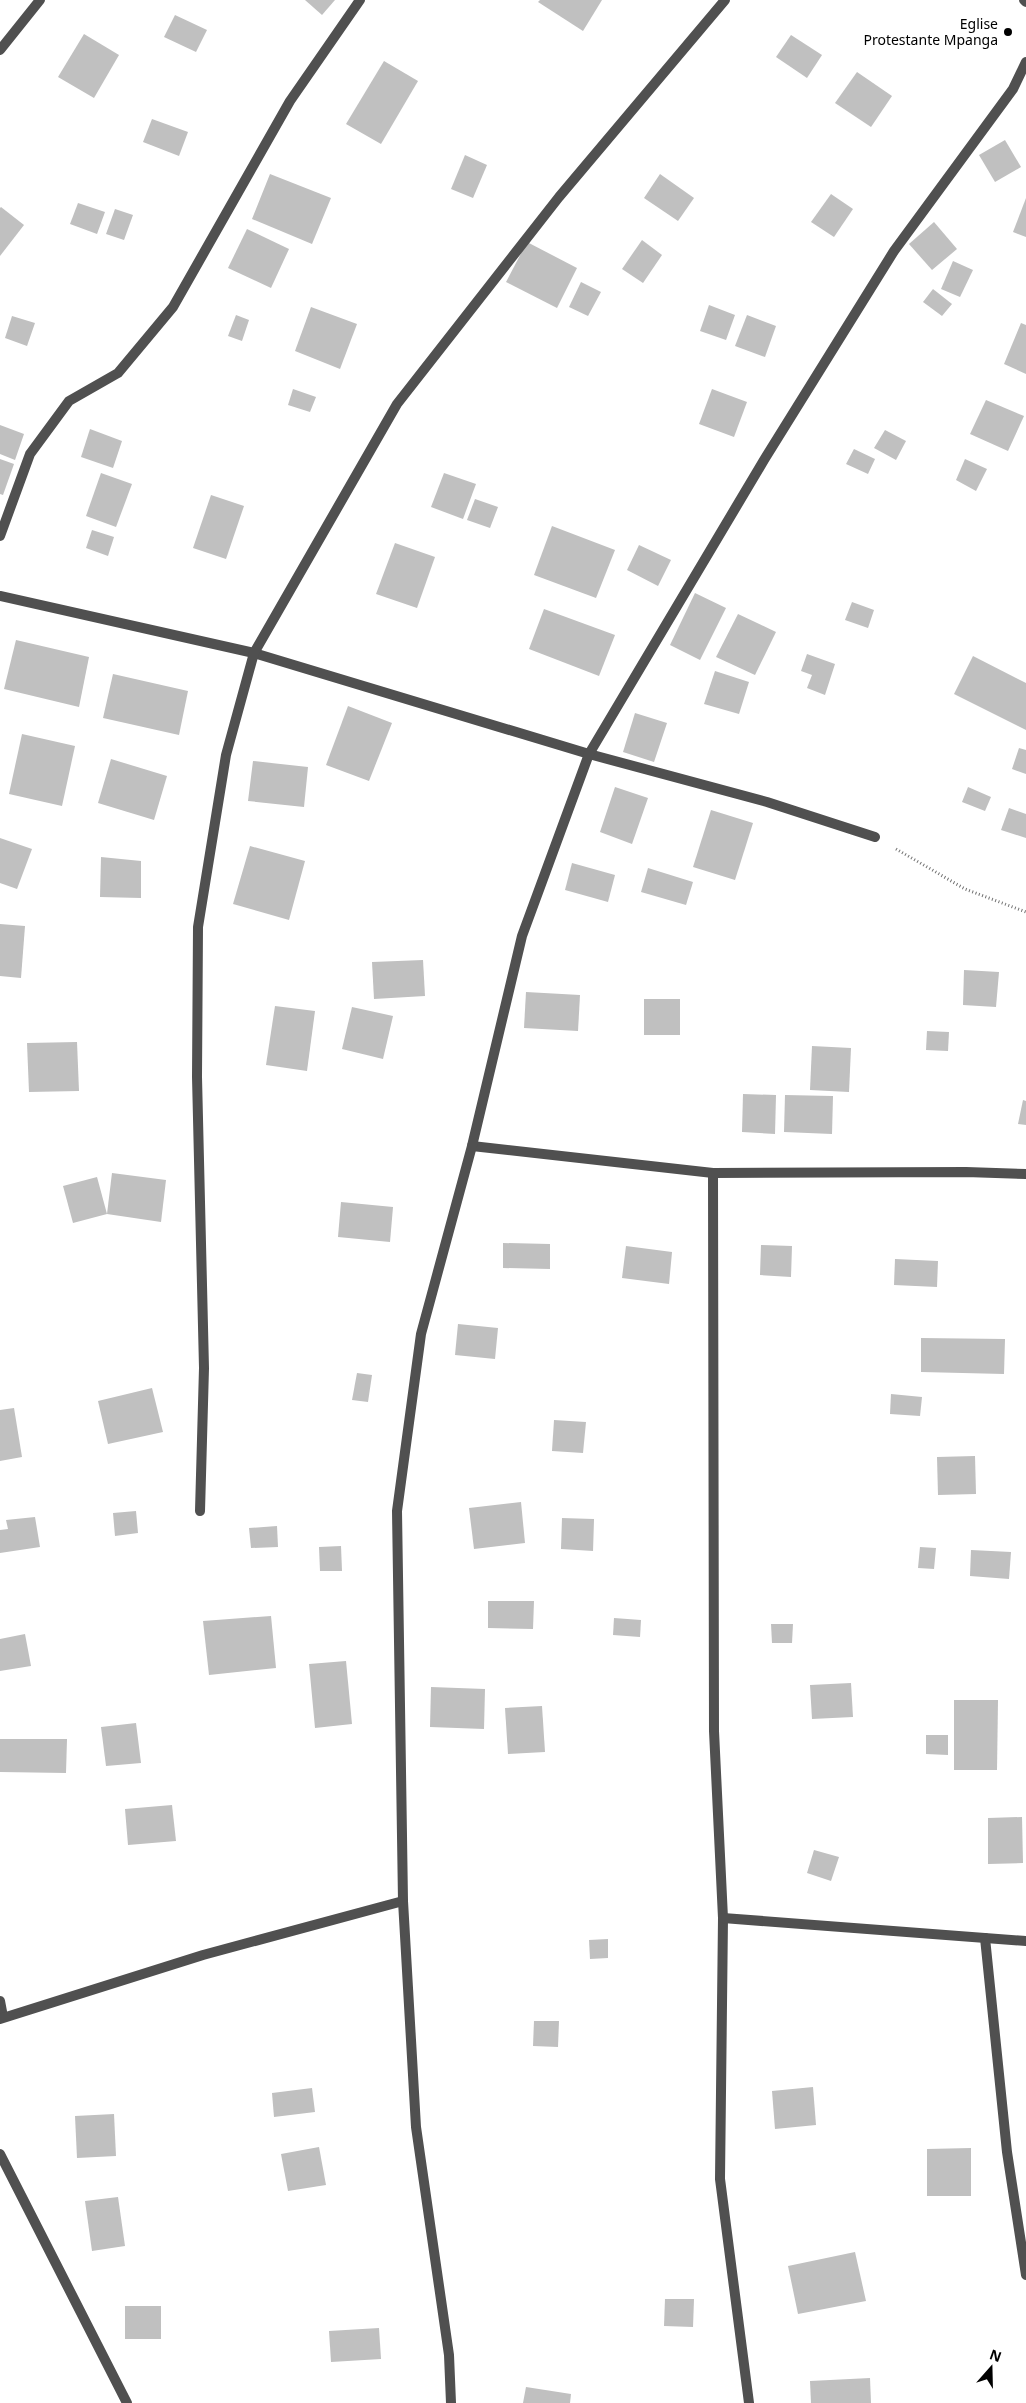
<svg xmlns="http://www.w3.org/2000/svg" width="1026" height="2403" font-family="'Noto Sans',sans-serif">
  <style>
    .building { fill: #c0c0c0 }
    .lines { fill: none; stroke-linecap: round; stroke-linejoin: round }
    .path { stroke: #727272; stroke-width: 3; stroke-dasharray: 1 2.5; stroke-linecap: butt }
    .minor { stroke: #505050; stroke-width: 10 }
    .poi-dot { fill: #000; stroke: #fff; stroke-width: 2 }
    .labels { text-anchor: middle; stroke-width: 4; stroke-linejoin: round; paint-order: stroke }
    .poi-label { font-size: 14px; fill: #000; stroke: #fff; text-anchor: end }
  </style>
  <rect width="100%" height="100%" fill="#fff"/>
  <g class="building">
    <path d="M 305,0 L 335,0 L 322,15 Z"/>
    <path d="M 540,0 L 602,0 L 583,31 L 538,2 Z"/>
    <path d="M 175,15 L 207,30 L 196,52 L 164,37 Z"/>
    <path d="M 84,34 L 119,55 L 94,98 L 58,77 Z"/>
    <path d="M 791,35 L 822,55 L 807,78 L 776,57 Z"/>
    <path d="M 384,61 L 418,81 L 381,144 L 346,124 Z"/>
    <path d="M 857,72 L 892,96 L 871,127 L 835,103 Z"/>
    <path d="M 152,119 L 188,132 L 179,156 L 143,142 Z"/>
    <path d="M 1005,140 L 1021,167 L 995,182 L 979,155 Z"/>
    <path d="M 465,155 L 487,165 L 473,198 L 451,189 Z"/>
    <path d="M 270,174 L 331,198 L 312,244 L 252,219 Z"/>
    <path d="M 660,174 L 694,198 L 678,221 L 644,198 Z"/>
    <path d="M 831,194 L 853,209 L 834,237 L 811,222 Z"/>
    <path d="M 1026,198 L 1026,237 L 1013,232 Z"/>
    <path d="M 78,203 L 105,212 L 97,234 L 70,224 Z"/>
    <path d="M 1,207 L 24,225 L 0,256 L 0,208 Z"/>
    <path d="M 115,209 L 133,215 L 124,240 L 106,234 Z"/>
    <path d="M 934,222 L 957,249 L 932,270 L 909,244 Z"/>
    <path d="M 247,229 L 289,249 L 271,288 L 228,268 Z"/>
    <path d="M 642,240 L 662,255 L 643,283 L 622,269 Z"/>
    <path d="M 527,242 L 577,268 L 557,308 L 506,282 Z"/>
    <path d="M 953,261 L 973,270 L 960,297 L 941,289 Z"/>
    <path d="M 581,282 L 601,292 L 588,316 L 569,307 Z"/>
    <path d="M 933,289 L 952,304 L 942,316 L 923,302 Z"/>
    <path d="M 709,305 L 735,315 L 726,340 L 700,331 Z"/>
    <path d="M 311,307 L 357,324 L 340,369 L 295,351 Z"/>
    <path d="M 236,315 L 249,320 L 242,341 L 228,336 Z"/>
    <path d="M 747,315 L 776,326 L 765,357 L 735,346 Z"/>
    <path d="M 12,316 L 35,323 L 27,346 L 5,338 Z"/>
    <path d="M 1021,323 L 1026,325 L 1026,374 L 1004,364 Z"/>
    <path d="M 293,389 L 316,397 L 310,412 L 288,405 Z"/>
    <path d="M 712,389 L 747,402 L 734,437 L 699,424 Z"/>
    <path d="M 986,400 L 1024,416 L 1008,451 L 970,434 Z"/>
    <path d="M 0,425 L 24,434 L 15,460 L 0,454 Z"/>
    <path d="M 90,429 L 122,441 L 113,468 L 81,457 Z"/>
    <path d="M 885,430 L 906,441 L 896,460 L 874,448 Z"/>
    <path d="M 854,449 L 875,459 L 868,474 L 846,464 Z"/>
    <path d="M 0,459 L 14,464 L 3,495 L 0,494 Z"/>
    <path d="M 965,459 L 987,469 L 976,491 L 956,480 Z"/>
    <path d="M 101,473 L 132,484 L 116,527 L 86,516 Z"/>
    <path d="M 444,473 L 476,484 L 463,519 L 431,507 Z"/>
    <path d="M 211,495 L 244,506 L 226,559 L 193,548 Z"/>
    <path d="M 475,499 L 498,507 L 490,528 L 467,520 Z"/>
    <path d="M 552,526 L 615,550 L 596,598 L 534,575 Z"/>
    <path d="M 92,530 L 114,537 L 108,556 L 86,548 Z"/>
    <path d="M 395,543 L 435,557 L 417,608 L 376,594 Z"/>
    <path d="M 639,545 L 671,560 L 658,586 L 627,570 Z"/>
    <path d="M 695,593 L 726,608 L 700,660 L 670,645 Z"/>
    <path d="M 852,602 L 874,610 L 868,628 L 845,620 Z"/>
    <path d="M 544,609 L 615,635 L 599,676 L 529,649 Z"/>
    <path d="M 738,614 L 776,632 L 755,675 L 716,657 Z"/>
    <path d="M 16,640 L 89,657 L 79,707 L 4,689 Z"/>
    <path d="M 807,654 L 835,664 L 825,695 L 807,688 L 812,675 L 801,671 Z"/>
    <path d="M 973,656 L 1026,683 L 1026,730 L 954,694 Z"/>
    <path d="M 715,671 L 749,682 L 739,714 L 704,704 Z"/>
    <path d="M 113,674 L 188,691 L 179,735 L 103,718 Z"/>
    <path d="M 348,706 L 392,723 L 369,781 L 326,765 Z"/>
    <path d="M 635,713 L 667,723 L 654,762 L 623,752 Z"/>
    <path d="M 22,734 L 75,746 L 62,806 L 9,794 Z"/>
    <path d="M 1019,748 L 1026,750 L 1026,774 L 1012,769 Z"/>
    <path d="M 111,759 L 167,776 L 154,820 L 98,803 Z"/>
    <path d="M 253,761 L 308,767 L 304,807 L 248,801 Z"/>
    <path d="M 615,787 L 648,798 L 632,844 L 600,832 Z"/>
    <path d="M 968,787 L 991,797 L 985,811 L 962,802 Z"/>
    <path d="M 1009,808 L 1026,814 L 1026,838 L 1001,830 Z"/>
    <path d="M 711,810 L 753,823 L 735,880 L 693,867 Z"/>
    <path d="M 0,838 L 32,849 L 17,889 L 0,883 Z"/>
    <path d="M 250,846 L 305,861 L 289,920 L 233,904 Z"/>
    <path d="M 101,857 L 141,861 L 141,898 L 100,897 Z"/>
    <path d="M 572,863 L 615,875 L 608,902 L 565,890 Z"/>
    <path d="M 648,868 L 693,882 L 686,905 L 641,892 Z"/>
    <path d="M 0,924 L 25,926 L 21,978 L 0,976 Z"/>
    <path d="M 423,960 L 425,996 L 374,999 L 372,962 Z"/>
    <path d="M 964,970 L 999,972 L 996,1007 L 963,1005 Z"/>
    <path d="M 526,992 L 580,995 L 578,1031 L 524,1028 Z"/>
    <rect x="644" y="999" width="36" height="36"/>
    <path d="M 275,1006 L 315,1011 L 307,1071 L 266,1065 Z"/>
    <path d="M 352,1007 L 393,1016 L 383,1059 L 342,1049 Z"/>
    <path d="M 927,1031 L 949,1032 L 948,1051 L 926,1050 Z"/>
    <path d="M 77,1042 L 79,1091 L 29,1092 L 27,1043 Z"/>
    <path d="M 812,1046 L 851,1048 L 849,1092 L 810,1090 Z"/>
    <path d="M 743,1094 L 776,1095 L 775,1134 L 742,1132 Z"/>
    <path d="M 785,1095 L 833,1096 L 832,1134 L 784,1132 Z"/>
    <path d="M 1023,1100 L 1026,1101 L 1026,1125 L 1018,1124 Z"/>
    <path d="M 112,1173 L 166,1180 L 161,1222 L 107,1214 Z"/>
    <path d="M 97,1177 L 107,1214 L 73,1223 L 63,1186 Z"/>
    <path d="M 341,1202 L 393,1207 L 390,1242 L 338,1237 Z"/>
    <path d="M 503,1243 L 550,1244 L 550,1269 L 503,1268 Z"/>
    <path d="M 761,1245 L 792,1246 L 791,1277 L 760,1275 Z"/>
    <path d="M 626,1246 L 672,1252 L 669,1284 L 622,1278 Z"/>
    <path d="M 895,1259 L 938,1261 L 937,1287 L 894,1285 Z"/>
    <path d="M 458,1324 L 498,1328 L 495,1359 L 455,1355 Z"/>
    <path d="M 921,1338 L 1005,1339 L 1004,1374 L 921,1372 Z"/>
    <path d="M 357,1373 L 372,1375 L 368,1402 L 352,1400 Z"/>
    <path d="M 152,1388 L 163,1432 L 108,1444 L 98,1401 Z"/>
    <path d="M 891,1394 L 922,1397 L 920,1416 L 890,1414 Z"/>
    <path d="M 14,1408 L 22,1457 L 0,1461 L 0,1410 Z"/>
    <path d="M 554,1420 L 586,1422 L 583,1453 L 552,1451 Z"/>
    <path d="M 975,1456 L 976,1494 L 938,1495 L 937,1457 Z"/>
    <path d="M 521,1502 L 525,1543 L 474,1549 L 469,1508 Z"/>
    <path d="M 136,1511 L 138,1533 L 115,1536 L 113,1513 Z"/>
    <path d="M 35,1517 L 40,1547 L 0,1553 L 0,1530 L 8,1529 L 6,1520 Z"/>
    <path d="M 562,1518 L 594,1519 L 593,1551 L 561,1549 Z"/>
    <path d="M 277,1526 L 278,1547 L 251,1548 L 249,1528 Z"/>
    <path d="M 341,1546 L 342,1571 L 320,1571 L 319,1547 Z"/>
    <path d="M 920,1547 L 936,1548 L 934,1569 L 918,1568 Z"/>
    <path d="M 971,1550 L 1011,1552 L 1009,1579 L 970,1576 Z"/>
    <path d="M 488,1601 L 534,1601 L 533,1629 L 488,1628 Z"/>
    <path d="M 271,1616 L 276,1668 L 209,1675 L 203,1621 Z"/>
    <path d="M 614,1618 L 641,1620 L 640,1637 L 613,1635 Z"/>
    <path d="M 771,1624 L 793,1624 L 792,1643 L 772,1643 Z"/>
    <path d="M 25,1634 L 31,1666 L 0,1671 L 0,1639 Z"/>
    <path d="M 346,1661 L 352,1724 L 315,1728 L 309,1664 Z"/>
    <path d="M 851,1683 L 853,1717 L 812,1719 L 810,1685 Z"/>
    <path d="M 431,1687 L 485,1689 L 484,1729 L 430,1727 Z"/>
    <path d="M 954,1700 L 998,1700 L 997,1770 L 954,1770 Z"/>
    <path d="M 542,1706 L 545,1752 L 508,1754 L 505,1708 Z"/>
    <path d="M 136,1723 L 141,1763 L 106,1766 L 101,1727 Z"/>
    <path d="M 926,1735 L 948,1735 L 948,1755 L 926,1754 Z"/>
    <path d="M 0,1739 L 67,1739 L 66,1773 L 0,1772 Z"/>
    <path d="M 172,1805 L 176,1841 L 128,1845 L 125,1809 Z"/>
    <path d="M 1022,1817 L 1023,1863 L 988,1864 L 988,1818 Z"/>
    <path d="M 814,1850 L 839,1857 L 831,1881 L 807,1873 Z"/>
    <path d="M 608,1939 L 608,1958 L 590,1959 L 589,1940 Z"/>
    <path d="M 534,2021 L 559,2021 L 558,2047 L 533,2046 Z"/>
    <path d="M 813,2087 L 816,2125 L 775,2129 L 772,2091 Z"/>
    <path d="M 312,2088 L 315,2112 L 274,2117 L 272,2093 Z"/>
    <path d="M 114,2114 L 116,2156 L 77,2158 L 75,2116 Z"/>
    <path d="M 319,2147 L 326,2185 L 288,2191 L 281,2154 Z"/>
    <path d="M 971,2148 L 971,2196 L 927,2196 L 927,2149 Z"/>
    <path d="M 118,2197 L 125,2246 L 92,2251 L 85,2201 Z"/>
    <path d="M 855,2252 L 866,2301 L 798,2314 L 788,2266 Z"/>
    <path d="M 665,2299 L 694,2299 L 693,2327 L 664,2326 Z"/>
    <rect x="125" y="2306" width="36" height="33"/>
    <path d="M 379,2328 L 381,2359 L 331,2362 L 329,2331 Z"/>
    <path d="M 870,2378 L 871,2403 L 811,2403 L 810,2381 Z"/>
    <path d="M 526,2387 L 571,2394 L 570,2403 L 523,2403 Z"/>
  </g>
  <g class="lines">
    <path class="path" d="M 896,849 L 965,889 L 1026,912"/>
    <g class="minor">
      <path d="M 1024,0 L 1026,2"/>
      <path d="M 0,50 L 40,0"/>
      <path d="M 0,536 L 30,454 L 69,401 L 118,373 L 173,307 L 290,101 L 360,0"/>
      <path d="M 0,596 L 254,653 L 589,754 L 767,802 L 875,837"/>
      <path d="M 472,1146 L 713,1173 L 966,1172 L 1026,1174"/>
      <path d="M 713,1173 L 714,1731 L 723,1918 L 720,2179 L 749,2403"/>
      <path d="M 200,1511 L 204,1368 L 197,1077 L 198,927 L 226,755 L 254,653 L 397,404 L 559,197 L 725,0"/>
      <path d="M 723,1918 L 1026,1941"/>
      <path d="M 985,1938 L 1007,2152 L 1026,2275"/>
      <path d="M 0,2001 L 3,2017"/>
      <path d="M 0,2019 L 203,1955 L 403,1901"/>
      <path d="M 0,2154 L 127,2403"/>
      <path d="M 451,2403 L 449,2355 L 416,2127 L 403,1901 L 397,1511 L 421,1334 L 472,1146 L 522,936 L 589,754 L 764,460 L 894,251 L 1013,89 L 1026,62"/>
    </g>
  </g>
  <circle class="poi-dot" cx="1008" cy="32" r="5"/>
  <g class="labels">
    <g class="poi-label">
      <text x="998" y="29">Eglise<tspan x="998" dy="16">Protestante Mpanga</tspan></text>
    </g>
  </g>
  <g transform="translate(991 2368) rotate(20)" stroke="#ffffff" stroke-width="4" paint-order="stroke">
  <path d="M0-4L9 19L0 12L-9 19Z" fill="#000000"/>
  <text y="-8" font-size="14" font-weight="bold" text-anchor="middle" fill="#000000">N</text>
  </g>
</svg>
